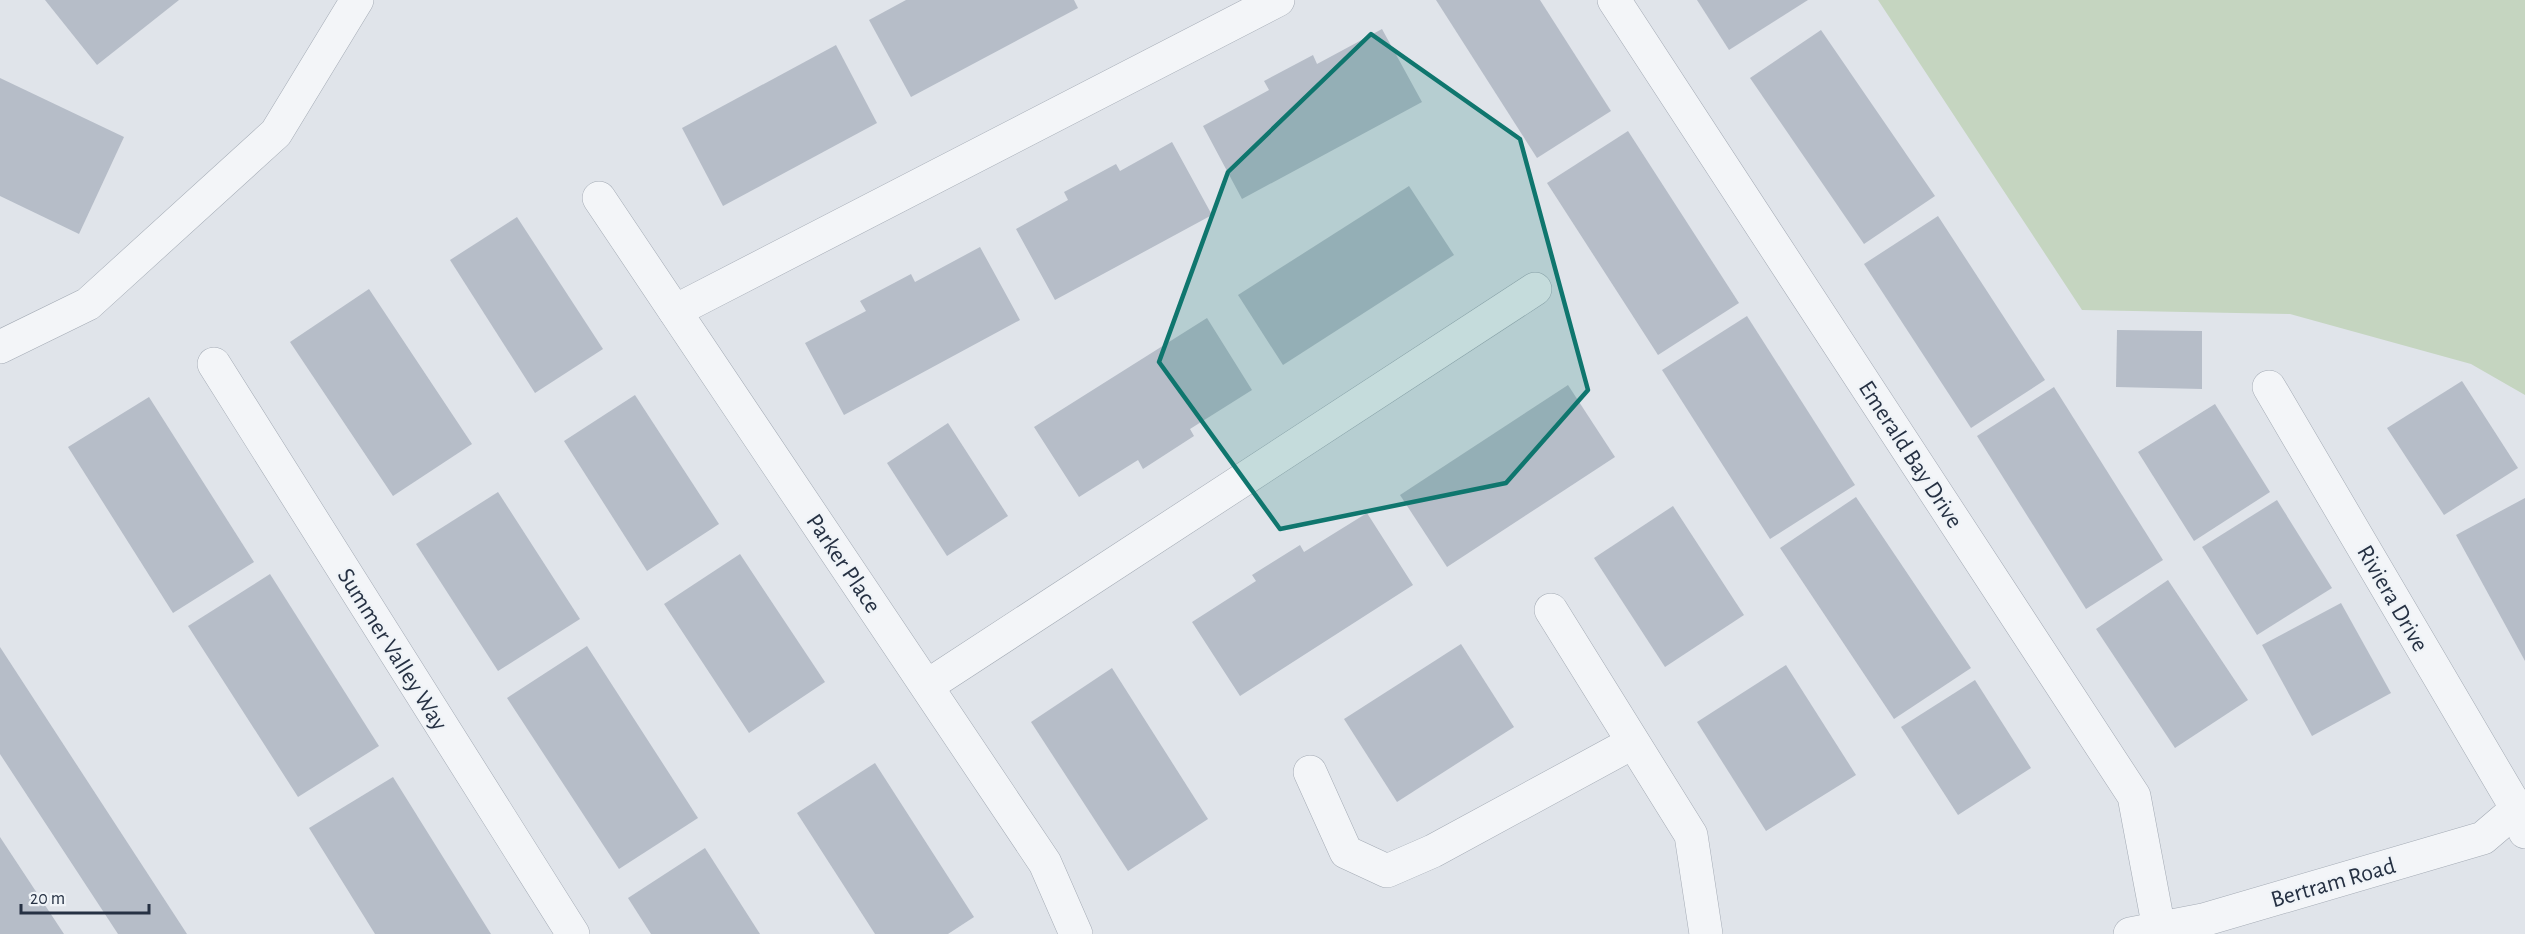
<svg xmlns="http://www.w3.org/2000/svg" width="2525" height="934" font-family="'Alegreya Sans',sans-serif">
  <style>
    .green { fill: #c5d5c0 }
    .building { fill: #b6bdc8 }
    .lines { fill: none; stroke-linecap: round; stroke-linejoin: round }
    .minor-casing { stroke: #a4abb5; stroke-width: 34 }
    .minor { stroke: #f3f5f8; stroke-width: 33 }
    .marked { fill: #0f766e; fill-opacity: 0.2; stroke: #0f766e; stroke-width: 4.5; stroke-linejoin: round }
    .labels { text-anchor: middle; stroke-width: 4.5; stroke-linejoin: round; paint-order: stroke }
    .street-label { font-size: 24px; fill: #263143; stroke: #eff3f7 }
  </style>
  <rect width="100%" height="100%" fill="#e0e4ea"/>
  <path class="green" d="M 1878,0 L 2525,0 L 2525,395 L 2471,364 L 2290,314 L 2082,310 Z"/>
  <g class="building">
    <path d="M 45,0 L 179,0 L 97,65 Z"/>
    <path d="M 906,0 L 1074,0 L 1078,8 L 911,97 L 869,20 Z"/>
    <path d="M 1436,0 L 1540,0 L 1611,111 L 1537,158 Z"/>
    <path d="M 1697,0 L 1808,0 L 1729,50 Z"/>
    <path d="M 1382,29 L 1422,102 L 1242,199 L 1203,126 L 1269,90 L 1264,81 L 1313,55 L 1317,64 Z"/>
    <path d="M 1821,30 L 1935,196 L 1864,244 L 1750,78 Z"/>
    <path d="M 836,45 L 877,123 L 723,206 L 682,128 Z"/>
    <path d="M 0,78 L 124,137 L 79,234 L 0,196 Z"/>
    <path d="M 1628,131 L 1739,303 L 1658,355 L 1547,183 Z"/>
    <path d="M 1172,142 L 1212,215 L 1055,300 L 1016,229 L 1068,200 L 1064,192 L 1116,164 L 1120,171 Z"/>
    <path d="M 1409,186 L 1454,255 L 1283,365 L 1238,295 Z"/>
    <path d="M 1938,216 L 2045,380 L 1971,428 L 1864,264 Z"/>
    <path d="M 517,217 L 603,349 L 535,393 L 450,260 Z"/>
    <path d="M 980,247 L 1020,320 L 844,415 L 805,343 L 866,311 L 860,301 L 911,274 L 915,282 Z"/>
    <path d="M 369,289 L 472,444 L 393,496 L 290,342 Z"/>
    <path d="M 1747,316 L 1855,485 L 1770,539 L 1662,370 Z"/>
    <path d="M 1207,318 L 1252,390 L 1190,429 L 1194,436 L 1143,469 L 1138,460 L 1079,497 L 1034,427 Z"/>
    <path d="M 2117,330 L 2202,331 L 2202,389 L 2116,387 Z"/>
    <path d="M 2462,381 L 2518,468 L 2444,515 L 2387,428 Z"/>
    <path d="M 1568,385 L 1615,457 L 1447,567 L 1400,495 Z"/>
    <path d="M 2054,387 L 2163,560 L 2086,609 L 1977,436 Z"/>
    <path d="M 635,395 L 719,524 L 647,571 L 564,441 Z"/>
    <path d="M 149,397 L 254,562 L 173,613 L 68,447 Z"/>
    <path d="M 2215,404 L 2270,492 L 2194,541 L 2138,452 Z"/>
    <path d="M 948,423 L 1008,516 L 947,556 L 887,463 Z"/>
    <path d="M 498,492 L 580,619 L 498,671 L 416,544 Z"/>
    <path d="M 1856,497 L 1971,668 L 1894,719 L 1780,548 Z"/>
    <path d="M 2525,498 L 2525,661 L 2456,535 Z"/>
    <path d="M 2277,500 L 2332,588 L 2257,635 L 2202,547 Z"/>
    <path d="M 1673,506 L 1744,615 L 1665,667 L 1594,558 Z"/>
    <path d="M 1367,513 L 1413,585 L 1240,696 L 1192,622 L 1256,581 L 1252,575 L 1300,545 L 1304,552 Z"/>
    <path d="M 740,554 L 825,682 L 749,733 L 664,604 Z"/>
    <path d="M 270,574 L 379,746 L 298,797 L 188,626 Z"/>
    <path d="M 2168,580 L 2248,700 L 2175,748 L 2096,629 Z"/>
    <path d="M 2341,603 L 2391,693 L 2312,736 L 2262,645 Z"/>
    <path d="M 1461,644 L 1514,727 L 1397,802 L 1344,719 Z"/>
    <path d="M 587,646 L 698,818 L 619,869 L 507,698 Z"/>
    <path d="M 0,647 L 187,934 L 118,934 L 0,754 Z"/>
    <path d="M 1786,665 L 1856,775 L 1766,831 L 1697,722 Z"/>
    <path d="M 1112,668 L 1208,819 L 1128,871 L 1031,722 Z"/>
    <path d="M 1975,680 L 2031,768 L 1958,815 L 1901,727 Z"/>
    <path d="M 875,763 L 974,917 L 948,934 L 875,934 L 797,813 Z"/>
    <path d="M 393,777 L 491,934 L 375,934 L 309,828 Z"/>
    <path d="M 0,837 L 64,934 L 0,934 Z"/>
    <path d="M 705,848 L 760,934 L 651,934 L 628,898 Z"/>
  </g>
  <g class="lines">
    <g class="minor-casing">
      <g id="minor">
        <path d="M 1614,0 L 2134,796 L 2159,929"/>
        <path d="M 599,198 L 1045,863 L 1076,934"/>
        <path d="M 675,311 L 1278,0"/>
        <path d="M 0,347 L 88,304 L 276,133 L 357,0"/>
        <path d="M 214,364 L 573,934"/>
        <path d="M 2269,387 L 2517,809 L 2525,832"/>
        <path d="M 1551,610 L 1691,835 L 1706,934"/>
        <path d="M 927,686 L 1535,289"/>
        <path d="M 1310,772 L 1346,852 L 1387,871 L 1433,851 L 1632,743"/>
        <path d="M 2130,934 L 2203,920 L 2483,838 L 2517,809 L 2525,806"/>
      </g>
    </g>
    <use href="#minor" class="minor"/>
  </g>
  <path class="marked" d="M 1371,34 L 1520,139 L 1588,390 L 1506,483 L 1280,529 L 1159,362 L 1228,172 Z"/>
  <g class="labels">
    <g class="street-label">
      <text transform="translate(1911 454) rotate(57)" y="8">Emerald Bay Drive</text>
      <text transform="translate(844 563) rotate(56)" y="8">Parker Place</text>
      <text transform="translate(2393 598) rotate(60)" y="8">Riviera Drive</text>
      <text transform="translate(393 649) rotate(58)" y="8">Summer Valley Way</text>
      <text transform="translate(2333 882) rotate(-16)" y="8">Bertram Road</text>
    </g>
  </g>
  <path d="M21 904v9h128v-9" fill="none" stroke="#263143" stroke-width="3"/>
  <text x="30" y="904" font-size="18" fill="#263143" stroke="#eff3f7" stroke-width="4.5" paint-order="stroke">20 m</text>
</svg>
